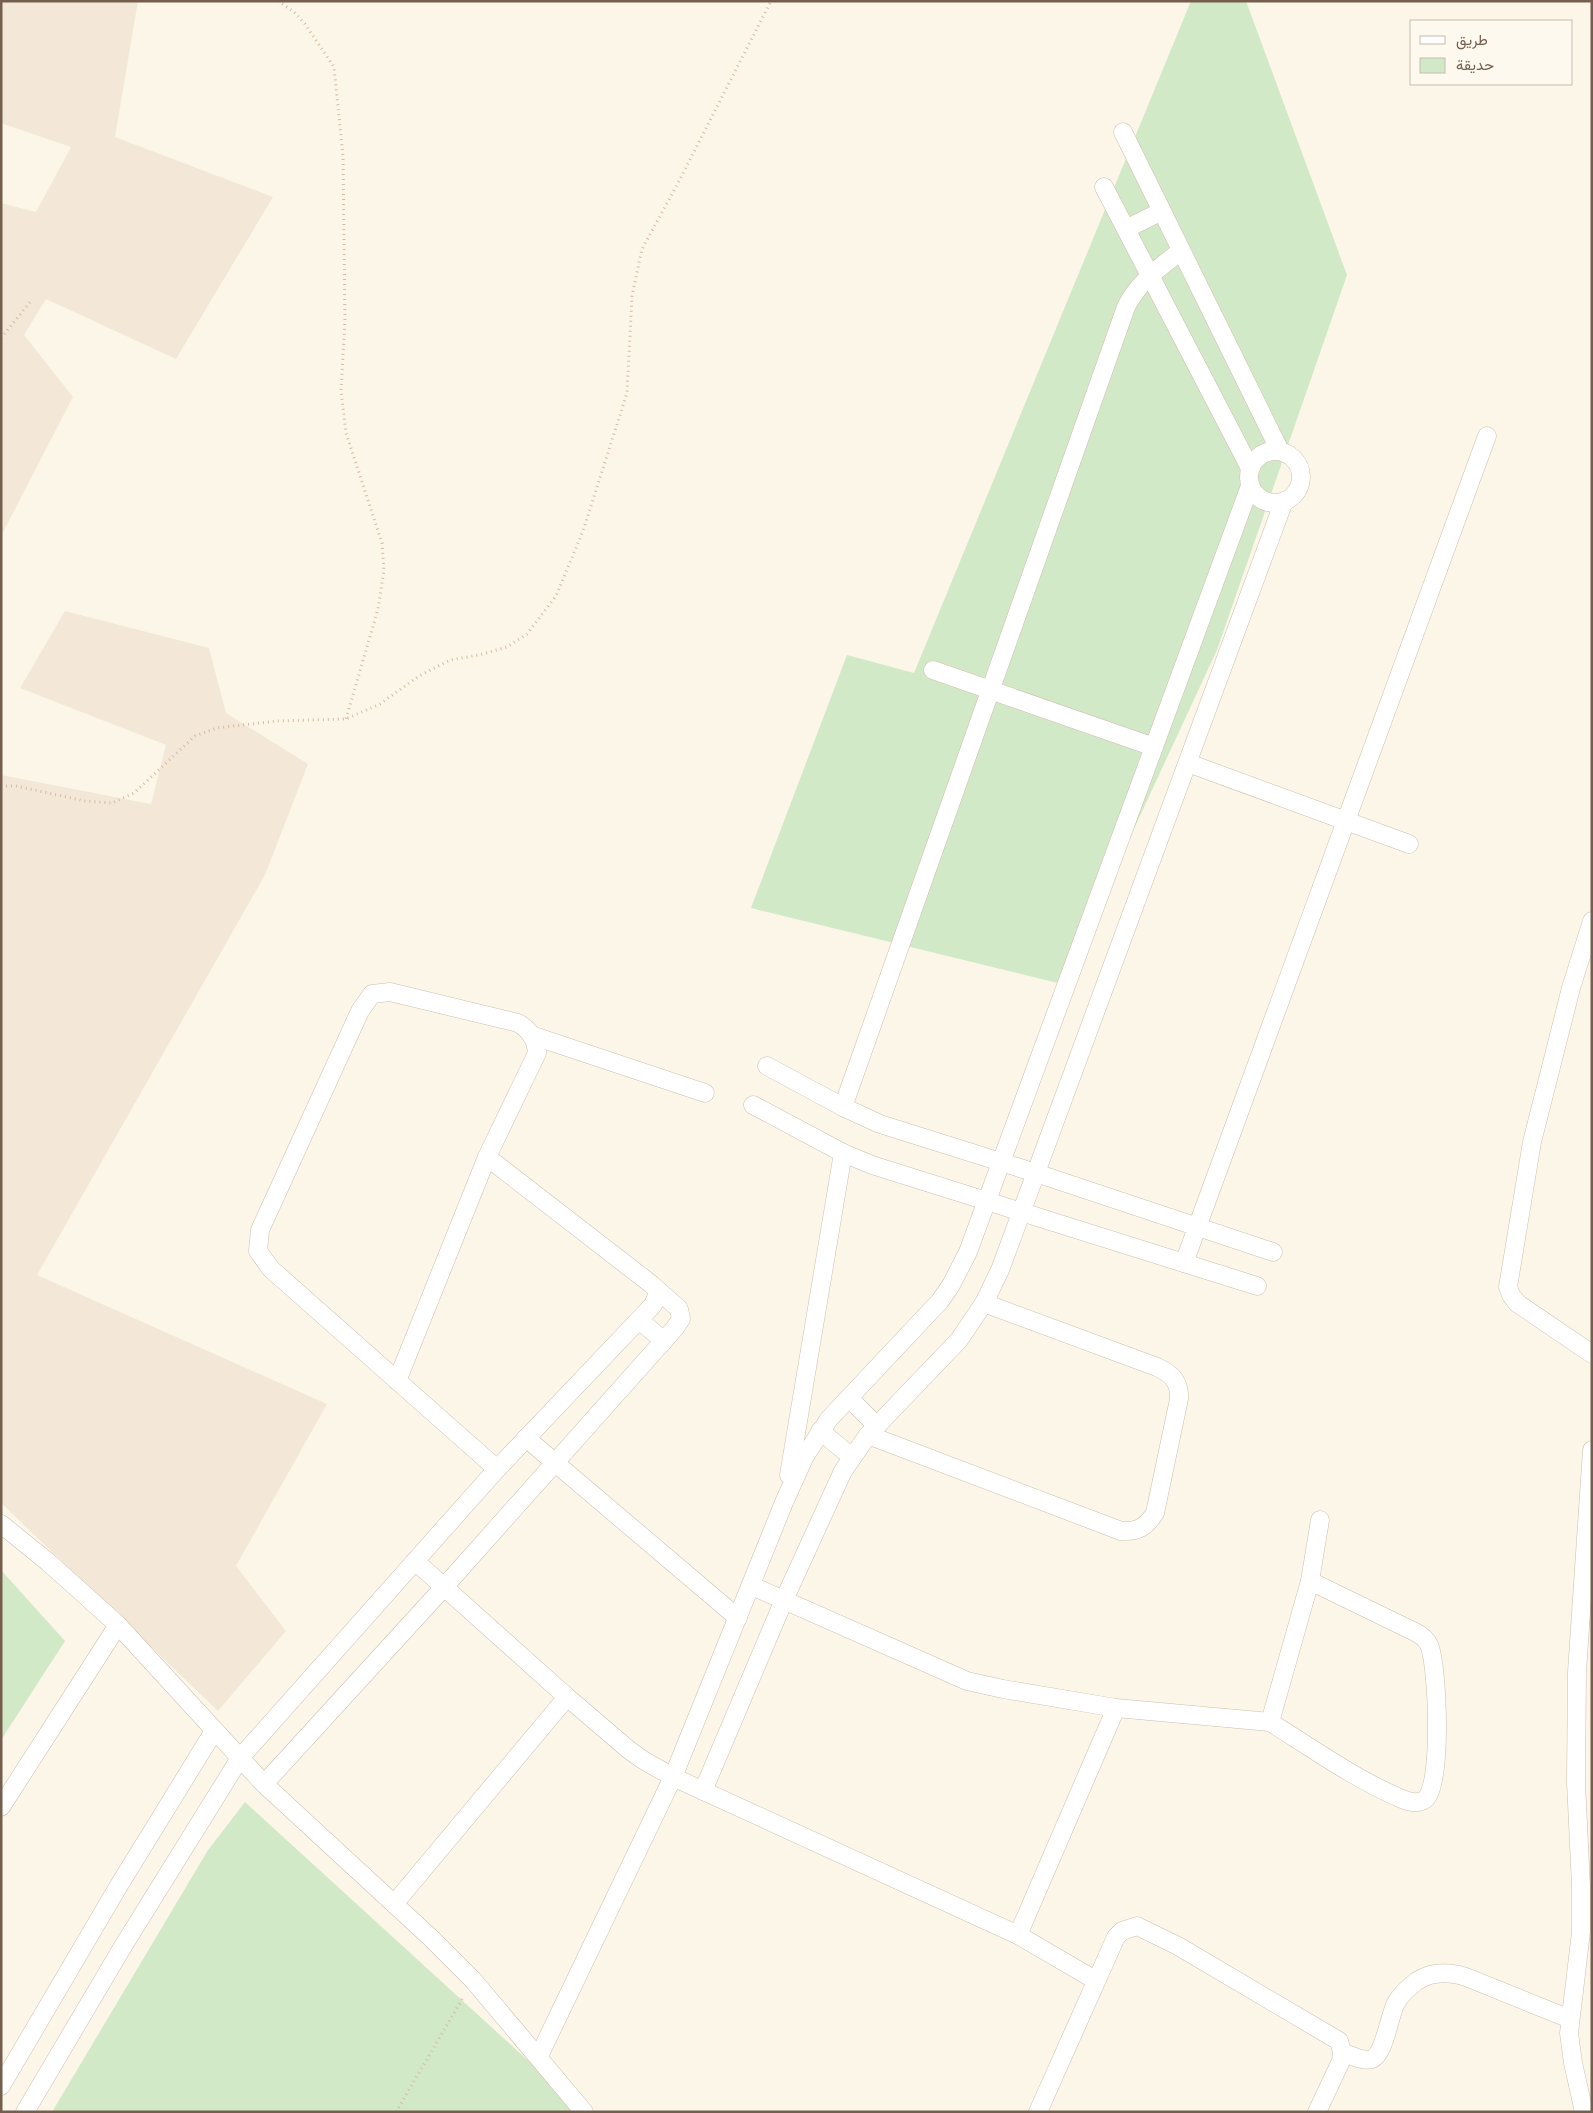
<svg xmlns="http://www.w3.org/2000/svg" width="1593" height="2113" font-family="Signika,Vazirmatn,sans-serif">
  <style>
    .residential { fill: #f3e8d7 }
    .green { fill: #d2e9c7 }
    .lines { fill: none; stroke-linecap: round; stroke-linejoin: round }
    .street-casing { stroke: #cdbeae; stroke-width: 19 }
    .path { stroke: #d5bba3; stroke-width: 3; stroke-dasharray: 1 4; stroke-linecap: butt }
    .street { stroke: #fff; stroke-width: 18 }
  </style>
  <rect width="100%" height="100%" fill="#fcf6e8"/>
  <g class="residential">
    <path d="M 1,1 L 138,1 L 115,137 L 273,197 L 176,359 L 46,299 L 24,335 L 73,397 L 1,536 L 1,203 L 36,212 L 71,147 L 1,123 Z"/>
    <path d="M 65,611 L 209,648 L 226,713 L 308,764 L 265,875 L 37,1275 L 327,1404 L 236,1566 L 286,1631 L 218,1711 L 1,1503 L 1,775 L 151,804 L 166,745 L 20,688 Z"/>
  </g>
  <g class="green">
    <path d="M 1191,1 L 1246,1 L 1347,275 L 1217,650 L 1062,984 L 751,908 L 847,655 L 914,673 Z"/>
    <path d="M 1,1570 L 65,1641 L 1,1740 Z"/>
    <path d="M 245,1802 L 534,2066 L 573,2112 L 52,2112 L 208,1850 Z"/>
  </g>
  <g class="lines">
    <g class="street-casing">
      <g id="street">
        <path d="M 1123,132 L 1280,451"/>
        <path d="M 1104,187 L 1250,468"/>
        <path d="M 1126,229 L 1162,211"/>
        <circle cx="1275" cy="477" r="26"/>
        <path d="M 933,670 L 1154,747"/>
        <path d="M 1188,763 L 1409,844"/>
        <path d="M 1592,921 L 1571,988 L 1532,1142 L 1508,1287 L 1511,1295 L 1517,1303 L 1592,1354"/>
        <path d="M 531,1035 L 705,1093"/>
        <path d="M 767,1066 L 843,1107 L 880,1124 L 1036,1173 L 1273,1252"/>
        <path d="M 753,1105 L 843,1153 L 872,1165 L 1257,1286"/>
        <path d="M 843,1107 L 1126,307 C 1139,281 1160,267 1181,251"/>
        <path d="M 1184,1263 L 1487,436"/>
        <path d="M 639,1320 L 664,1341"/>
        <path d="M 397,1381 L 487,1157 L 537,1053 C 536,1039 530,1030 518,1023 L 390,992 L 372,994 L 360,1011 L 260,1230 L 258,1251 L 271,1269 L 497,1469"/>
        <path d="M 849,1398 L 877,1426"/>
        <path d="M 820,1431 L 852,1457"/>
        <path d="M 868,1435 L 1121,1531 C 1138,1532 1146,1527 1155,1513 L 1179,1399 C 1180,1382 1172,1374 1157,1367 L 984,1303"/>
        <path d="M 526,1438 L 738,1618"/>
        <path d="M 789,1475 L 843,1153"/>
        <path d="M 1,1524 L 48,1562 L 118,1625 L 264,1784 L 431,1938 L 473,1980 L 584,2112"/>
        <path d="M 415,1561 L 567,1697 L 629,1750 L 643,1760 L 673,1777 L 1018,1935 L 1095,1980"/>
        <path d="M 752,1586 L 967,1681 L 1003,1689 L 1116,1708 L 1270,1722 L 1310,1581 L 1320,1520"/>
        <path d="M 1270,1722 C 1313,1749 1355,1779 1402,1799 C 1409,1802 1417,1804 1424,1800 C 1443,1792 1438,1664 1429,1645 C 1426,1638 1421,1635 1415,1632 L 1310,1581"/>
        <path d="M 264,1784 L 445,1586 L 675,1328 L 681,1319 L 679,1309 L 651,1284 L 487,1157"/>
        <path d="M 703,1791 L 784,1600 L 843,1471 L 868,1435 L 959,1340 L 984,1303 L 1000,1270 L 1284,501"/>
        <path d="M 1,1807 L 118,1625"/>
        <path d="M 394,1904 L 567,1697"/>
        <path d="M 1018,1935 L 1116,1708"/>
        <path d="M 1342,2052 C 1350,2055 1363,2062 1372,2059 C 1385,2053 1389,2016 1396,2003 C 1401,1994 1409,1987 1417,1981 C 1432,1971 1450,1972 1466,1977 L 1570,2019"/>
        <path d="M 539,2056 L 673,1777 L 785,1500 L 805,1456 L 829,1419 L 940,1301 L 951,1285 L 968,1252 L 1250,486"/>
        <path d="M 1,2086 L 118,1887 L 214,1731"/>
        <path d="M 25,2112 L 122,1948 L 240,1758 L 497,1469 L 653,1305 L 658,1293"/>
        <path d="M 1038,2112 L 1116,1937 L 1122,1931 L 1137,1926 L 1178,1946 L 1339,2041 L 1342,2052 L 1341,2061 L 1317,2112"/>
        <path d="M 1584,2112 L 1573,2063 L 1569,2033 L 1581,1932 L 1581,1886 L 1576,1782 L 1577,1672 L 1592,1450"/>
      </g>
    </g>
    <g class="path">
      <path d="M 278,1 L 294,12 L 305,24 L 334,67 L 343,156 L 345,321 L 341,390 L 346,433 L 382,543 L 384,570 L 378,609 L 346,719"/>
      <path d="M 1,338 L 31,301"/>
      <path d="M 1,786 L 16,786 L 85,801 L 112,803 L 134,793 L 195,736 L 217,728 L 277,721 L 346,719 L 380,704 L 419,676 L 450,660 L 479,655 L 507,647 L 527,634 L 556,596 L 583,531 L 627,393 L 632,296 L 642,249 L 677,185 L 771,1"/>
      <path d="M 396,2112 L 464,1996"/>
    </g>
    <use href="#street" class="street"/>
  </g>
  <rect width="1593" height="2113" fill="none" stroke="#755e4d" stroke-width="5"/>
  <rect x="1410" y="20" width="162" height="65" fill="#fef9ee" stroke="#c7bbae"/>
  <rect x="1420" y="36" width="25" height="8" fill="#ffffff" stroke="#c7bbae"/>
  <text x="1456" y="45" font-size="15" fill="#755e4d">طريق</text>
  <rect x="1420" y="58" width="25" height="15" fill="#d2e9c7" stroke="#c7bbae"/>
  <text x="1456" y="70" font-size="15" fill="#755e4d">حديقة</text>
</svg>
